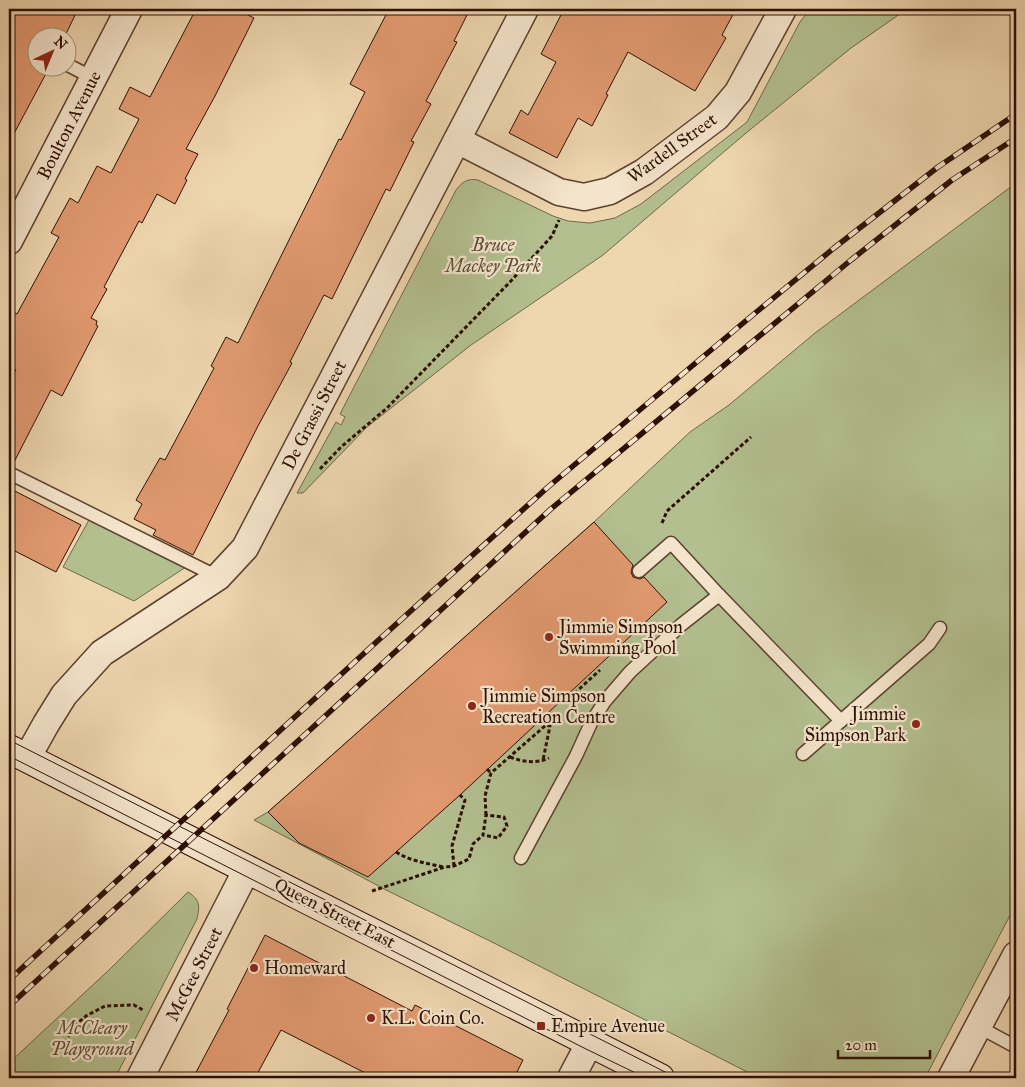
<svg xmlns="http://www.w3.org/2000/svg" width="1025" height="1087" font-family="'IM FELL Great Primer',serif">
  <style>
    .green { fill: #b3bf8f; stroke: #70674a }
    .building { fill: #e29a70; stroke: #2c0f05 }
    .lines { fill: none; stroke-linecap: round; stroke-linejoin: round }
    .service-casing { stroke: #5c4130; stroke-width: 15 }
    .minor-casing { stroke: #5c4130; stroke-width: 29 }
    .secondary-casing { stroke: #2c0f05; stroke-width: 30 }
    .path { stroke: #2c0f05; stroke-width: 3; stroke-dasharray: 4 2.5; stroke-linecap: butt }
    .service { stroke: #f4e4cb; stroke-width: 12 }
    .minor { stroke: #f4e4cb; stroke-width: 26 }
    .secondary { stroke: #f4e4cb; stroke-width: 28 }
    .tram { stroke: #2c0f05; stroke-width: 1 }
    .rail-casing { stroke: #2c0f05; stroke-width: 5.5 }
    .rail { stroke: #f4e4cb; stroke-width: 4; stroke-dasharray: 11; stroke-linecap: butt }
    .poi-dot { fill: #8f2418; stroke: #f4e4cb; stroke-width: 2 }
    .labels { text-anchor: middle; stroke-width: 4.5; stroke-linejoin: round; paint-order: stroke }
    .street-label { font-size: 18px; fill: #2c0f05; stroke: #f4e4cb }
    .park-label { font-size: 18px; font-style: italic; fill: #5b4d35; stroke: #f4e4cb }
    .poi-label { font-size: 18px; fill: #2c0f05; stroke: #f4e4cb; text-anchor: start }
  </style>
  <rect width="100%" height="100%" fill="#eed6af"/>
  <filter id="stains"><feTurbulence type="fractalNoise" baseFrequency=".004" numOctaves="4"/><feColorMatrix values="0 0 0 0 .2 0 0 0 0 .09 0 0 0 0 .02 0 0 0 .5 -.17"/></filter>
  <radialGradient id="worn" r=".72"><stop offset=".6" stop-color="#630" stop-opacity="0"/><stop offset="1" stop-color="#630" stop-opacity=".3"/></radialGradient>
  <g class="green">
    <path d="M 810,9 L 907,9 L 851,48 L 746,133 L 603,255 L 471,345 L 367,427 L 303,493 L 297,493 L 336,422 L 341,425 L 345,417 L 340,414 L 456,190 C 462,182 468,178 478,180 L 553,216 L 568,221 L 590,223 L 615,218 L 641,204 L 747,122 L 800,22 Z"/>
    <path d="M 1016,183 L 1016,904 L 925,1078 L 759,1078 L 496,944 L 388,891 L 254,820 L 268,812 L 594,522 L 690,432 L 729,405 L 815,333 Z"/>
    <path d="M 90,518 L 186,567 L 134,601 L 63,567 Z"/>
    <path d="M 188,892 C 200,900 200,905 197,919 L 115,1078 L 9,1078 L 9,1063 L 110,969 Z"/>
  </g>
  <g class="building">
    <path d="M 9,9 L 78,9 L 64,38 L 38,38 L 38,68 L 49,68 L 9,143 Z"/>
    <path d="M 196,9 L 236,9 L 254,18 L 215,96 L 186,149 L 198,154 L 185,179 L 187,180 L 175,204 L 157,194 L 142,223 L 139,221 L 104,287 L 107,289 L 91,318 L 97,321 L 96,325 L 98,326 L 62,396 L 51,390 L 12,466 L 9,465 L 9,381 L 16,370 L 9,366 L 9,310 L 17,314 L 59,237 L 51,233 L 70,198 L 78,203 L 97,166 L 111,173 L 139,119 L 119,109 L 130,87 L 150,97 Z"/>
    <path d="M 389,9 L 470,9 L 454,41 L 457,42 L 426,101 L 431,104 L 411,141 L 414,142 L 390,191 L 386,189 L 332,299 L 324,295 L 290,362 L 292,363 L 258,426 L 193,555 L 153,535 L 156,530 L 134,519 L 142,504 L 136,500 L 160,458 L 165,460 L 214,368 L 211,366 L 226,337 L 238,343 L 339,139 L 341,140 L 365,92 L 350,84 Z"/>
    <path d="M 564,9 L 736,9 L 722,35 L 726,38 L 695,91 L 628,52 L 606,94 L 608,95 L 592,126 L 578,118 L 557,158 L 509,133 L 521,110 L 528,115 L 556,62 L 541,54 Z"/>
    <path d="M 9,488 L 81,525 L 56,572 L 9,548 Z"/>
    <path d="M 594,522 L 633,565 L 631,572 L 633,577 L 640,579 L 644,577 L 667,602 L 460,795 L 368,877 L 299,843 L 268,812 Z"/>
    <path d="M 265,935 L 412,1011 L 415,1005 L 523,1060 L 514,1078 L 375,1078 L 281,1030 L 255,1078 L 193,1078 L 229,1010 L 227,1009 Z"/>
  </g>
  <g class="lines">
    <g class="service-casing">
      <g id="service">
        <path d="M 68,65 L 93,78"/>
        <path d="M 9,473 L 218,577"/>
        <path d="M 639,571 L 671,543 L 719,595 L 841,721"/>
        <path d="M 803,754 L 929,644 L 940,628"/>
        <path d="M 521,858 L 576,756 L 591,723 L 605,701 L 630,672 L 681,625 L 719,595"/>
        <path d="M 979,1027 L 1016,1047"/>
      </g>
    </g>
    <g class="minor-casing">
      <g id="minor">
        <path d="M 457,140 L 559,192 L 584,197 L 610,191 L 644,172 L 717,117 L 738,92 L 783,9"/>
        <path d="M 9,241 L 129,9"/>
        <path d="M 27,758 L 46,724 L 64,695 L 102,653 L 218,577 L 245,548 L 525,9"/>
        <path d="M 140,1078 L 247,869"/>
        <path d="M 571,1078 L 590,1042"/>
        <path d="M 951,1078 L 1016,955"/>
      </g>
    </g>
    <g class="secondary-casing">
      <path id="secondary" d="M 9,749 L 660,1078"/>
    </g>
    <g class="path">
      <path d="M 85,9 L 94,13"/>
      <path d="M 320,469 L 341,447 L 387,408 L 509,283 L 552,236 L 559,220"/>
      <path d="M 662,523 L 667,511 L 751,437"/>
      <path d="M 577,701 L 577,691 L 600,670"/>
      <path d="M 510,757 C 523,762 536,764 549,758"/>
      <path d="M 487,769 L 491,773"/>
      <path d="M 486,815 L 485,796 L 491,773 L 546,725 L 550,726 L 543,760"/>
      <path d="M 396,852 C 410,861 426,863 443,867"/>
      <path d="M 454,866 L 452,846 L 465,800 L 460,795"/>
      <path d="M 372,891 L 445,867 L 454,866 L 469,859 L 473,844 L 483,835 L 486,815 L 504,817 L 507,826 L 498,838 L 483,835"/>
      <path d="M 63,1049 L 72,1028 L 86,1016 L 105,1006 L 134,1005 L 143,1010"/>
    </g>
    <use href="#service" class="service"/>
    <use href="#minor" class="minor"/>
    <use href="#secondary" class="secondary"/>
    <g class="tram">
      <path d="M 9,740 L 677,1078"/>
      <path d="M 9,756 L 586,1049 L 646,1078"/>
    </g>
    <g class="rail-casing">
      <g id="rail">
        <path d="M 9,980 L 372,646 L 548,487 L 748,319 L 834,248 L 938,167 L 1016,114"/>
        <path d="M 9,1006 L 552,508 L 851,260 L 952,180 L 1016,138"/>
      </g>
    </g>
    <use href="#rail" class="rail"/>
  </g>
  <g class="poi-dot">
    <circle cx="549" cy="637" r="5"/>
    <circle cx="472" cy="706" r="5"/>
    <circle cx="916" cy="724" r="5"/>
    <circle cx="254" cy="968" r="5"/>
    <circle cx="371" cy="1018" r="5"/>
    <rect x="536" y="1021" width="10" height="10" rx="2.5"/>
  </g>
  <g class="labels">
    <g class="street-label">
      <text transform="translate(69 125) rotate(-63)" y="6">Boulton Avenue</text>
      <text transform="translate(672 148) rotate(-36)" y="6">Wardell Street</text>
      <text transform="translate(314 415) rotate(-63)" y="6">De Grassi Street</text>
      <text transform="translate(335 913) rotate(27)" y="6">Queen Street East</text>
      <text transform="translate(194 974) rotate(-63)" y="6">McGee Street</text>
    </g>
    <g class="park-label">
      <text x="493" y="251">Bruce<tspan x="493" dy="21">Mackey Park</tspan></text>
      <text x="92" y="1034">McCleary<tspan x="92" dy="21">Playground</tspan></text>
    </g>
    <g class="poi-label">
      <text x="559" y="633">Jimmie Simpson<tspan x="559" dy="21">Swimming Pool</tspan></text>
      <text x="482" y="702">Jimmie Simpson<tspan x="482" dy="21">Recreation Centre</tspan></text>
      <text x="906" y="720" text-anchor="end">Jimmie<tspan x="906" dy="21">Simpson Park</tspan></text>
      <text x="264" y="974">Homeward</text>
      <text x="381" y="1024">K.L. Coin Co.</text>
      <text x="551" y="1032">Empire Avenue</text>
    </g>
  </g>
  <rect width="1025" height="1087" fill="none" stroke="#eed6af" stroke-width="30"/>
  <rect x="10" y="10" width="1005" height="1067" fill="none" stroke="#2c0f05" stroke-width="2.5"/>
  <rect x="15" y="15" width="995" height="1057" fill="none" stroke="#2c0f05"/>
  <g transform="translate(52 52) rotate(44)"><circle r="24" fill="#f4e4cb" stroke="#a48f7c"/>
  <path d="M0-4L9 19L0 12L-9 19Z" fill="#8f2418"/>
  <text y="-8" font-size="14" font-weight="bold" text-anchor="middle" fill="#2c0f05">N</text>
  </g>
  <path d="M838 1050v8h92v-8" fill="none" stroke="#2c0f05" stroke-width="2.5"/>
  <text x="845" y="1050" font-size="15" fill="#2c0f05" stroke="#f4e4cb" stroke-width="4" paint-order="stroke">20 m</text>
  <rect width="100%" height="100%" filter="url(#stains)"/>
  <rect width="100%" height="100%" fill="url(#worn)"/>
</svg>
